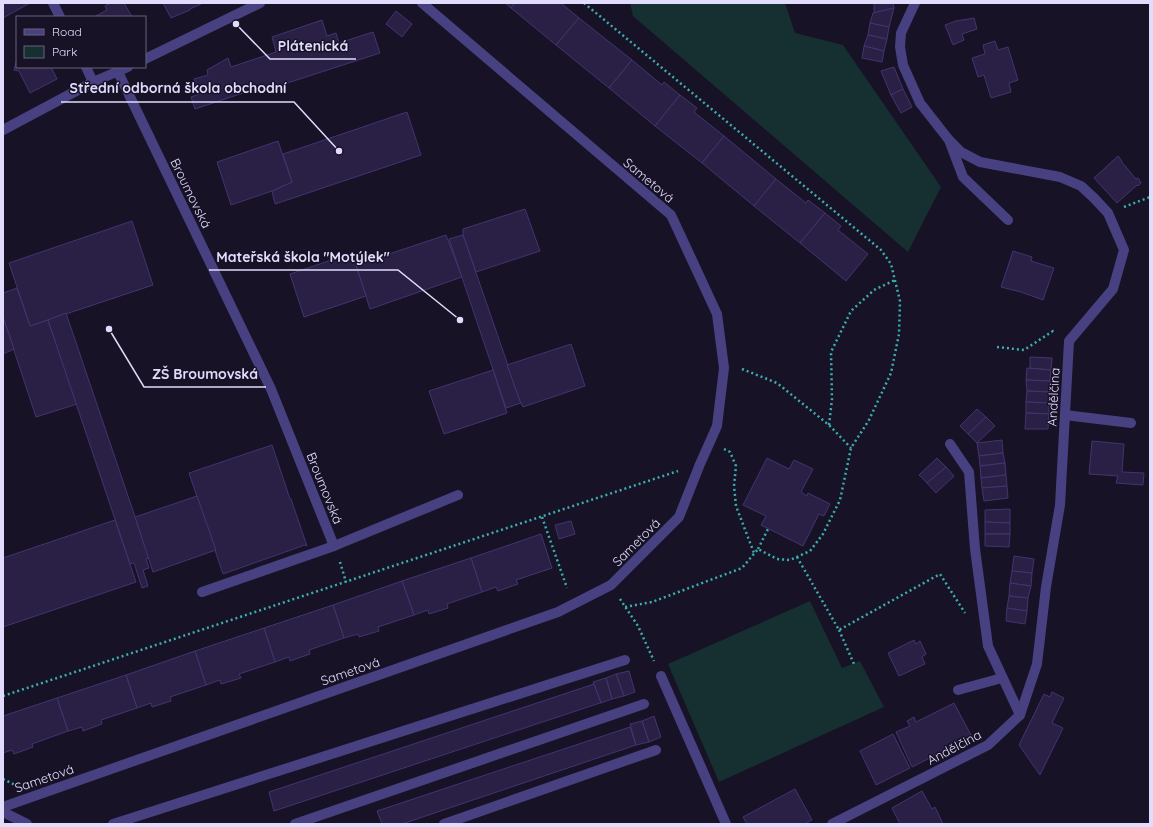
<svg xmlns="http://www.w3.org/2000/svg" width="1153" height="827" font-family="Quicksand,sans-serif">
  <style>
    .green { fill: #162f30 }
    .building { fill: #2a2046; stroke: #43346f }
    .lines { fill: none; stroke-linecap: round; stroke-linejoin: round }
    .path { stroke: #3bafaf; stroke-width: 2.5; stroke-dasharray: 2 3; stroke-linecap: butt }
    .service { stroke: #484181; stroke-width: 10 }
    .minor { stroke: #484181; stroke-width: 10 }
    .labels { text-anchor: middle; stroke-width: 3; stroke-linejoin: round; paint-order: stroke }
    .street-label { font-size: 13px; fill: #e1dbfc; stroke: #171226 }
    .leader { fill: none; stroke: #e1dbfc; stroke-width: 1.5 }
    .callout-dot { fill: #e1dbfc; stroke: #171226; stroke-width: 1.5 }
    .callout-label { font-size: 14px; text-anchor: middle; font-weight: bold; fill: #e1dbfc; stroke: #171226; stroke-width: 3; stroke-linejoin: round; paint-order: stroke }
  </style>
  <rect width="100%" height="100%" fill="#171226"/>
  <g class="green">
    <path d="M 630,3 L 785,3 L 795,33 L 843,45 L 941,187 L 908,252 L 633,16 Z"/>
    <path d="M 810,601 L 842,668 L 860,661 L 884,707 L 719,782 L 668,664 Z"/>
  </g>
  <g class="building">
    <path d="M 3,3 L 30,3 L 3,18 Z"/>
    <path d="M 110,3 L 124,3 L 132,17 L 94,17 L 107,10 L 105,6 Z"/>
    <path d="M 163,3 L 203,3 L 190,9 L 190,10 L 171,18 Z"/>
    <path d="M 505,3 L 515,3 L 511,8 Z"/>
    <path d="M 515,3 L 561,3 L 579,18 L 556,45 L 511,8 Z"/>
    <path d="M 874,3 L 893,3 L 894,8 L 874,13 Z"/>
    <path d="M 894,8 L 889,27 L 870,23 L 873,13 Z"/>
    <path d="M 396,11 L 412,24 L 402,37 L 386,24 Z"/>
    <path d="M 579,18 L 632,60 L 609,88 L 556,45 Z"/>
    <path d="M 974,18 L 977,29 L 962,34 L 964,40 L 953,45 L 945,25 L 956,21 Z"/>
    <path d="M 322,20 L 327,36 L 336,33 L 339,43 L 373,32 L 380,53 L 275,87 L 273,83 L 195,109 L 191,97 L 199,94 L 194,79 L 208,75 L 207,70 L 228,58 L 231,67 L 276,52 L 272,37 Z"/>
    <path d="M 870,23 L 889,27 L 887,39 L 868,35 Z"/>
    <path d="M 868,35 L 887,39 L 884,51 L 864,46 Z"/>
    <path d="M 995,41 L 998,50 L 1008,47 L 1018,80 L 1009,83 L 1011,92 L 991,98 L 984,75 L 978,77 L 972,58 L 985,54 L 983,45 Z"/>
    <path d="M 864,46 L 884,51 L 882,62 L 862,58 Z"/>
    <path d="M 17,59 L 17,67 L 51,67 L 57,79 L 30,93 L 19,71 L 14,70 Z"/>
    <path d="M 632,60 L 662,85 L 664,82 L 680,95 L 655,126 L 609,88 Z"/>
    <path d="M 894,67 L 903,89 L 891,95 L 881,71 Z"/>
    <path d="M 903,89 L 912,107 L 901,113 L 891,95 Z"/>
    <path d="M 680,95 L 697,108 L 694,112 L 724,136 L 702,163 L 655,126 Z"/>
    <path d="M 407,112 L 421,155 L 275,204 L 272,191 L 292,182 L 283,154 Z"/>
    <path d="M 724,136 L 776,179 L 754,206 L 702,163 Z"/>
    <path d="M 278,141 L 292,182 L 272,191 L 231,205 L 217,162 Z"/>
    <path d="M 1118,156 L 1122,161 L 1121,161 L 1136,179 L 1138,178 L 1141,183 L 1138,186 L 1137,185 L 1117,203 L 1094,178 Z"/>
    <path d="M 776,179 L 806,203 L 808,200 L 825,213 L 800,243 L 754,206 Z"/>
    <path d="M 525,209 L 540,251 L 476,272 L 463,235 L 463,229 Z"/>
    <path d="M 825,213 L 841,226 L 838,230 L 868,254 L 846,281 L 800,243 Z"/>
    <path d="M 132,221 L 153,285 L 30,326 L 9,263 Z"/>
    <path d="M 446,235 L 462,277 L 370,309 L 356,265 Z"/>
    <path d="M 463,235 L 521,403 L 506,408 L 449,239 Z"/>
    <path d="M 1013,251 L 1032,257 L 1031,261 L 1054,268 L 1043,300 L 1021,292 L 1001,287 Z"/>
    <path d="M 352,253 L 366,296 L 304,317 L 290,274 Z"/>
    <path d="M 17,288 L 30,326 L 48,320 L 77,404 L 36,417 L 3,317 L 3,293 Z"/>
    <path d="M 66,313 L 149,558 L 146,559 L 149,568 L 143,570 L 148,586 L 142,588 L 134,563 L 130,564 L 48,320 Z"/>
    <path d="M 3,317 L 14,349 L 3,354 Z"/>
    <path d="M 571,344 L 585,386 L 523,407 L 520,401 L 507,365 Z"/>
    <path d="M 1030,357 L 1052,358 L 1051,370 L 1030,368 Z"/>
    <path d="M 1027,368 L 1051,370 L 1050,381 L 1026,380 Z"/>
    <path d="M 493,370 L 507,413 L 444,434 L 429,391 Z"/>
    <path d="M 1026,380 L 1050,381 L 1050,392 L 1027,391 Z"/>
    <path d="M 1027,391 L 1050,392 L 1049,403 L 1026,402 Z"/>
    <path d="M 1026,402 L 1049,403 L 1049,414 L 1026,413 Z"/>
    <path d="M 977,409 L 986,417 L 968,434 L 960,426 Z"/>
    <path d="M 1026,413 L 1049,414 L 1048,429 L 1025,429 Z"/>
    <path d="M 986,417 L 995,426 L 977,443 L 968,434 Z"/>
    <path d="M 1002,440 L 1003,453 L 979,456 L 977,443 Z"/>
    <path d="M 1092,441 L 1124,444 L 1122,472 L 1144,473 L 1143,485 L 1116,483 L 1118,476 L 1089,474 Z"/>
    <path d="M 272,445 L 290,499 L 291,499 L 307,546 L 305,545 L 223,574 L 189,473 Z"/>
    <path d="M 1003,453 L 1005,463 L 980,466 L 979,456 Z"/>
    <path d="M 767,458 L 789,469 L 794,460 L 813,469 L 801,492 L 807,496 L 808,493 L 830,504 L 824,516 L 819,514 L 803,546 L 761,525 L 766,516 L 743,505 Z"/>
    <path d="M 937,458 L 946,467 L 927,483 L 919,475 Z"/>
    <path d="M 1005,463 L 1006,475 L 981,478 L 980,466 Z"/>
    <path d="M 946,467 L 954,476 L 936,493 L 927,483 Z"/>
    <path d="M 1006,475 L 1007,486 L 982,488 L 981,478 Z"/>
    <path d="M 1007,486 L 1008,498 L 984,501 L 982,488 Z"/>
    <path d="M 197,496 L 216,550 L 153,572 L 135,517 Z"/>
    <path d="M 1010,509 L 1010,523 L 985,522 L 985,510 Z"/>
    <path d="M 115,520 L 136,582 L 3,627 L 3,558 Z"/>
    <path d="M 571,521 L 575,534 L 559,539 L 555,525 Z"/>
    <path d="M 985,522 L 1010,523 L 1010,534 L 985,534 Z"/>
    <path d="M 541,534 L 552,568 L 516,580 L 518,584 L 498,591 L 496,587 L 482,592 L 471,558 Z"/>
    <path d="M 985,534 L 1010,534 L 1009,547 L 985,546 Z"/>
    <path d="M 1014,556 L 1034,559 L 1032,573 L 1012,571 Z"/>
    <path d="M 471,558 L 482,592 L 447,604 L 448,608 L 429,614 L 428,610 L 414,615 L 402,581 Z"/>
    <path d="M 1012,571 L 1032,573 L 1031,586 L 1010,583 Z"/>
    <path d="M 402,581 L 414,615 L 378,627 L 379,631 L 359,637 L 358,634 L 344,638 L 333,605 Z"/>
    <path d="M 1010,583 L 1031,586 L 1028,598 L 1009,596 Z"/>
    <path d="M 1009,596 L 1028,598 L 1027,611 L 1007,608 Z"/>
    <path d="M 333,605 L 344,638 L 309,650 L 310,654 L 290,661 L 289,657 L 275,662 L 264,628 Z"/>
    <path d="M 1007,608 L 1027,611 L 1025,624 L 1006,621 Z"/>
    <path d="M 264,628 L 275,662 L 239,674 L 241,678 L 221,684 L 220,680 L 206,685 L 195,651 Z"/>
    <path d="M 914,640 L 916,644 L 920,641 L 926,654 L 922,657 L 925,664 L 899,676 L 888,653 Z"/>
    <path d="M 195,651 L 206,685 L 170,697 L 171,701 L 152,707 L 151,703 L 137,708 L 126,675 Z"/>
    <path d="M 629,671 L 635,692 L 624,696 L 616,674 Z"/>
    <path d="M 616,674 L 624,696 L 612,699 L 606,678 Z"/>
    <path d="M 126,675 L 137,708 L 101,720 L 102,724 L 83,731 L 82,727 L 68,731 L 57,698 Z"/>
    <path d="M 606,678 L 612,699 L 601,703 L 593,682 Z"/>
    <path d="M 594,684 L 601,703 L 600,703 L 274,811 L 269,792 Z"/>
    <path d="M 1052,692 L 1064,698 L 1052,723 L 1063,728 L 1040,775 L 1019,745 L 1044,694 L 1050,697 Z"/>
    <path d="M 57,698 L 68,731 L 32,744 L 33,747 L 14,754 L 12,750 L 3,753 L 3,716 Z"/>
    <path d="M 954,703 L 972,737 L 912,767 L 896,732 L 910,726 L 907,721 L 914,717 L 916,722 Z"/>
    <path d="M 654,716 L 661,737 L 649,742 L 642,721 Z"/>
    <path d="M 642,721 L 649,742 L 636,745 L 630,724 Z"/>
    <path d="M 630,727 L 636,745 L 402,824 L 382,824 L 377,811 Z"/>
    <path d="M 893,734 L 910,768 L 876,785 L 860,751 Z"/>
    <path d="M 795,789 L 812,820 L 804,824 L 747,824 L 743,817 Z"/>
    <path d="M 922,791 L 932,809 L 935,807 L 943,824 L 900,824 L 892,808 Z"/>
  </g>
  <g class="lines">
    <g class="path">
      <path d="M 584,3 L 881,250 L 891,264 L 900,301 L 899,334 L 891,373 L 869,420 L 851,448 L 840,500 L 823,534 L 810,551 L 790,560 L 777,559 L 758,549 L 742,568 L 652,602 L 625,607"/>
      <path d="M 1124,207 L 1150,197"/>
      <path d="M 997,347 L 1024,350 L 1053,331 L 1055,333"/>
      <path d="M 742,369 L 777,383 L 829,425 L 851,448"/>
      <path d="M 829,425 L 832,399 L 831,352 L 851,311 L 874,290 L 895,280"/>
      <path d="M 724,449 L 730,452 L 736,466 L 734,486 L 736,506 L 754,553"/>
      <path d="M 542,517 L 567,588"/>
      <path d="M 758,549 L 768,529"/>
      <path d="M 797,557 L 839,630 L 940,574 L 965,613"/>
      <path d="M 340,562 L 346,582"/>
      <path d="M 620,599 L 638,626 L 654,661"/>
      <path d="M 839,630 L 854,664"/>
      <path d="M 3,696 L 678,471"/>
      <path d="M 3,779 L 15,785"/>
    </g>
    <g class="service">
      <path d="M 949,140 L 963,177 L 1008,220"/>
      <path d="M 1065,415 L 1131,423"/>
      <path d="M 950,444 L 969,472 L 975,549 L 988,646 L 1020,715"/>
      <path d="M 202,592 L 334,546 L 458,495"/>
      <path d="M 661,676 L 726,824"/>
      <path d="M 958,690 L 1002,678"/>
      <path d="M 113,824 L 625,660"/>
      <path d="M 295,824 L 644,704"/>
      <path d="M 444,824 L 656,750"/>
    </g>
    <g class="minor">
      <path d="M 53,3 L 60,17"/>
      <path d="M 145,59 L 260,3"/>
      <path d="M 86,67 L 93,82"/>
      <path d="M 118,72 L 271,389 L 334,546"/>
      <path d="M 3,130 L 93,82 L 128,67"/>
      <path d="M 3,807 L 558,612 L 611,585 L 679,517 L 700,464 L 717,426 L 724,368 L 717,314 L 671,215 L 422,3"/>
      <path d="M 3,812 L 27,824"/>
      <path d="M 832,824 L 988,745 L 1020,715 L 1037,664 L 1046,587 L 1060,505 L 1069,341 L 1113,289 L 1124,250 L 1108,213 L 1094,198 L 1081,186 L 1060,177 L 980,162 L 961,152 L 949,140 L 920,103 L 903,65 L 900,47 L 901,33 L 915,3"/>
    </g>
  </g>
  <g class="labels">
    <g class="street-label">
      <text transform="translate(649 180) rotate(40)" y="5">Sametová</text>
      <text transform="translate(191 193) rotate(64)" y="5">Broumovská</text>
      <text transform="translate(1053 397) rotate(-87)" y="5">Andělčina</text>
      <text transform="translate(325 488) rotate(68)" y="5">Broumovská</text>
      <text transform="translate(636 542) rotate(-45)" y="5">Sametová</text>
      <text transform="translate(350 671) rotate(-19)" y="5">Sametová</text>
      <text transform="translate(954 747) rotate(-28)" y="5">Andělčina</text>
      <text transform="translate(44 778) rotate(-19)" y="5">Sametová</text>
    </g>
  </g>
  <path class="leader" d="M236 24L270 59H356M339 151L294 102H61M460 320L398 270H209M109 329L144 387H266"/>
  <g class="callout-dot">
    <circle cx="236" cy="24" r="4"/>
    <circle cx="339" cy="151" r="4"/>
    <circle cx="460" cy="320" r="4"/>
    <circle cx="109" cy="329" r="4"/>
  </g>
  <g class="callout-label">
    <text x="313" y="51">Plátenická</text>
    <text x="178" y="93">Střední odborná škola obchodní</text>
    <text x="303" y="262">Mateřská škola "Motýlek"</text>
    <text x="205" y="379">ZŠ Broumovská</text>
  </g>
  <rect width="1153" height="827" fill="none" stroke="#e1dbfc" stroke-width="8"/>
  <rect x="16" y="16" width="130" height="52" fill="#171226" stroke="#68627c"/>
  <rect x="24" y="29" width="20" height="6" fill="#484181" stroke="#68627c"/>
  <text x="52" y="36" font-size="12" fill="#e1dbfc">Road</text>
  <rect x="24" y="46" width="20" height="12" fill="#162f30" stroke="#68627c"/>
  <text x="52" y="56" font-size="12" fill="#e1dbfc">Park</text>
</svg>
